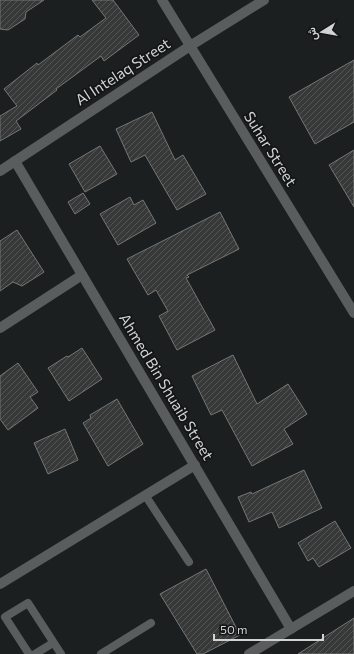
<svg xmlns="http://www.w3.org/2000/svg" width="354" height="654" font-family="Commissioner,Vazirmatn,sans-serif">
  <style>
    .building { fill: url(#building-hatch); stroke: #747776 }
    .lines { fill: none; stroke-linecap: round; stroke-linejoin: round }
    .lane { stroke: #5a5d5d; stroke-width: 8 }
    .street { stroke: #5a5d5d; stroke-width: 10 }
    .labels { text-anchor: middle; stroke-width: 3.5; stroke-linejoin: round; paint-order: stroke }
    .street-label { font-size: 15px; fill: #d2d3d3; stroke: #131616 }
  </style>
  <defs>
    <pattern id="building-hatch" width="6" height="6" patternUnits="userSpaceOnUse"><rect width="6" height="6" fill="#363938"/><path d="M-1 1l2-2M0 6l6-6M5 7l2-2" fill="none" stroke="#525554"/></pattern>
  </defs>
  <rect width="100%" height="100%" fill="#1c1f1f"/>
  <g class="building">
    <path d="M 0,0 L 44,0 L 26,12 L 25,19 L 8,30 L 0,29 Z"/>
    <path d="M 92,0 L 113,0 L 139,35 L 104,61 L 101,56 L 56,89 L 57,90 L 16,121 L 21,129 L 0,141 L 0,116 L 17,106 L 4,89 L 37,63 L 38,65 L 78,35 L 80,37 L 106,18 Z"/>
    <path d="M 354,60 L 354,122 L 315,144 L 289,97 Z"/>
    <path d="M 152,112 L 175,160 L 183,155 L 206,194 L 177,210 L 145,155 L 131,162 L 116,129 Z"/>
    <path d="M 100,146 L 117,174 L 85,192 L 69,164 Z"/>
    <path d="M 354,150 L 354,207 L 329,165 Z"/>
    <path d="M 83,193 L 90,204 L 75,214 L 68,202 Z"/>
    <path d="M 130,197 L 134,205 L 143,200 L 156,223 L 118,245 L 100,214 Z"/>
    <path d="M 220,212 L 239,249 L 187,275 L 189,277 L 186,278 L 215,330 L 177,350 L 159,316 L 168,311 L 156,290 L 148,295 L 127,259 Z"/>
    <path d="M 17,230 L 44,272 L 22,286 L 13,282 L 0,291 L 0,241 Z"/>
    <path d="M 82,348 L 102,379 L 69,401 L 48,368 L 67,356 L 68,357 Z"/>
    <path d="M 233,355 L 257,404 L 288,384 L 307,414 L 284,429 L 293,444 L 252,466 L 222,410 L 211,415 L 192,376 Z"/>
    <path d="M 18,363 L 38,392 L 30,397 L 38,408 L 8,430 L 0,419 L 0,376 Z"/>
    <path d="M 117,399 L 143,444 L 108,466 L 83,423 L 91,418 L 90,415 Z"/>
    <path d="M 65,429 L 78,460 L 48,474 L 34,443 Z"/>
    <path d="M 304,470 L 322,508 L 279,528 L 272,512 L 249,522 L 238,497 L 251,492 L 252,494 Z"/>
    <path d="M 335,521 L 351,548 L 319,567 L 313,558 L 308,561 L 298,543 Z"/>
    <path d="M 206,569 L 240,635 L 203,654 L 197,654 L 160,594 Z"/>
    <path d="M 354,618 L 354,654 L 298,654 Z"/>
  </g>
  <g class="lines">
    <g class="lane">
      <path d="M 145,495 L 189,562"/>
      <path d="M 29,654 L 5,617 L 28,603 L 61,654"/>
      <path d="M 35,654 L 53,643"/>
      <path d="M 101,654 L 151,623"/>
    </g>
    <g class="street">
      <path d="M 162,0 L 354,313"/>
      <path d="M 15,161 L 291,629"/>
      <path d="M 0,171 L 190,46 L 264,0"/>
      <path d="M 0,328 L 82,275"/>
      <path d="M 0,584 L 195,465"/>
      <path d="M 249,654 L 354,591"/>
    </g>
  </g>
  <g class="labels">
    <g class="street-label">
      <text transform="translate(123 72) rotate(-33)" y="5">Al Intelaq Street</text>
      <text transform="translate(270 149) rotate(58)" y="5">Suhar Street</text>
      <text transform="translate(166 387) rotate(59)" y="5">Ahmed Bin Shuaib Street</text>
    </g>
  </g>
  <g transform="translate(322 32) rotate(259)" stroke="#131616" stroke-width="3" paint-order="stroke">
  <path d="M0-3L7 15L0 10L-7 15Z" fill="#d2d3d3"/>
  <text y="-6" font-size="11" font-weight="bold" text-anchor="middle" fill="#d2d3d3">ش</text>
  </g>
  <path d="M214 634v6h109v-6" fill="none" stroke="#d2d3d3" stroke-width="2"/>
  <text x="220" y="634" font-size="12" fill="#d2d3d3" stroke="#131616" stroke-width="3" paint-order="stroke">50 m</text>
</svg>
